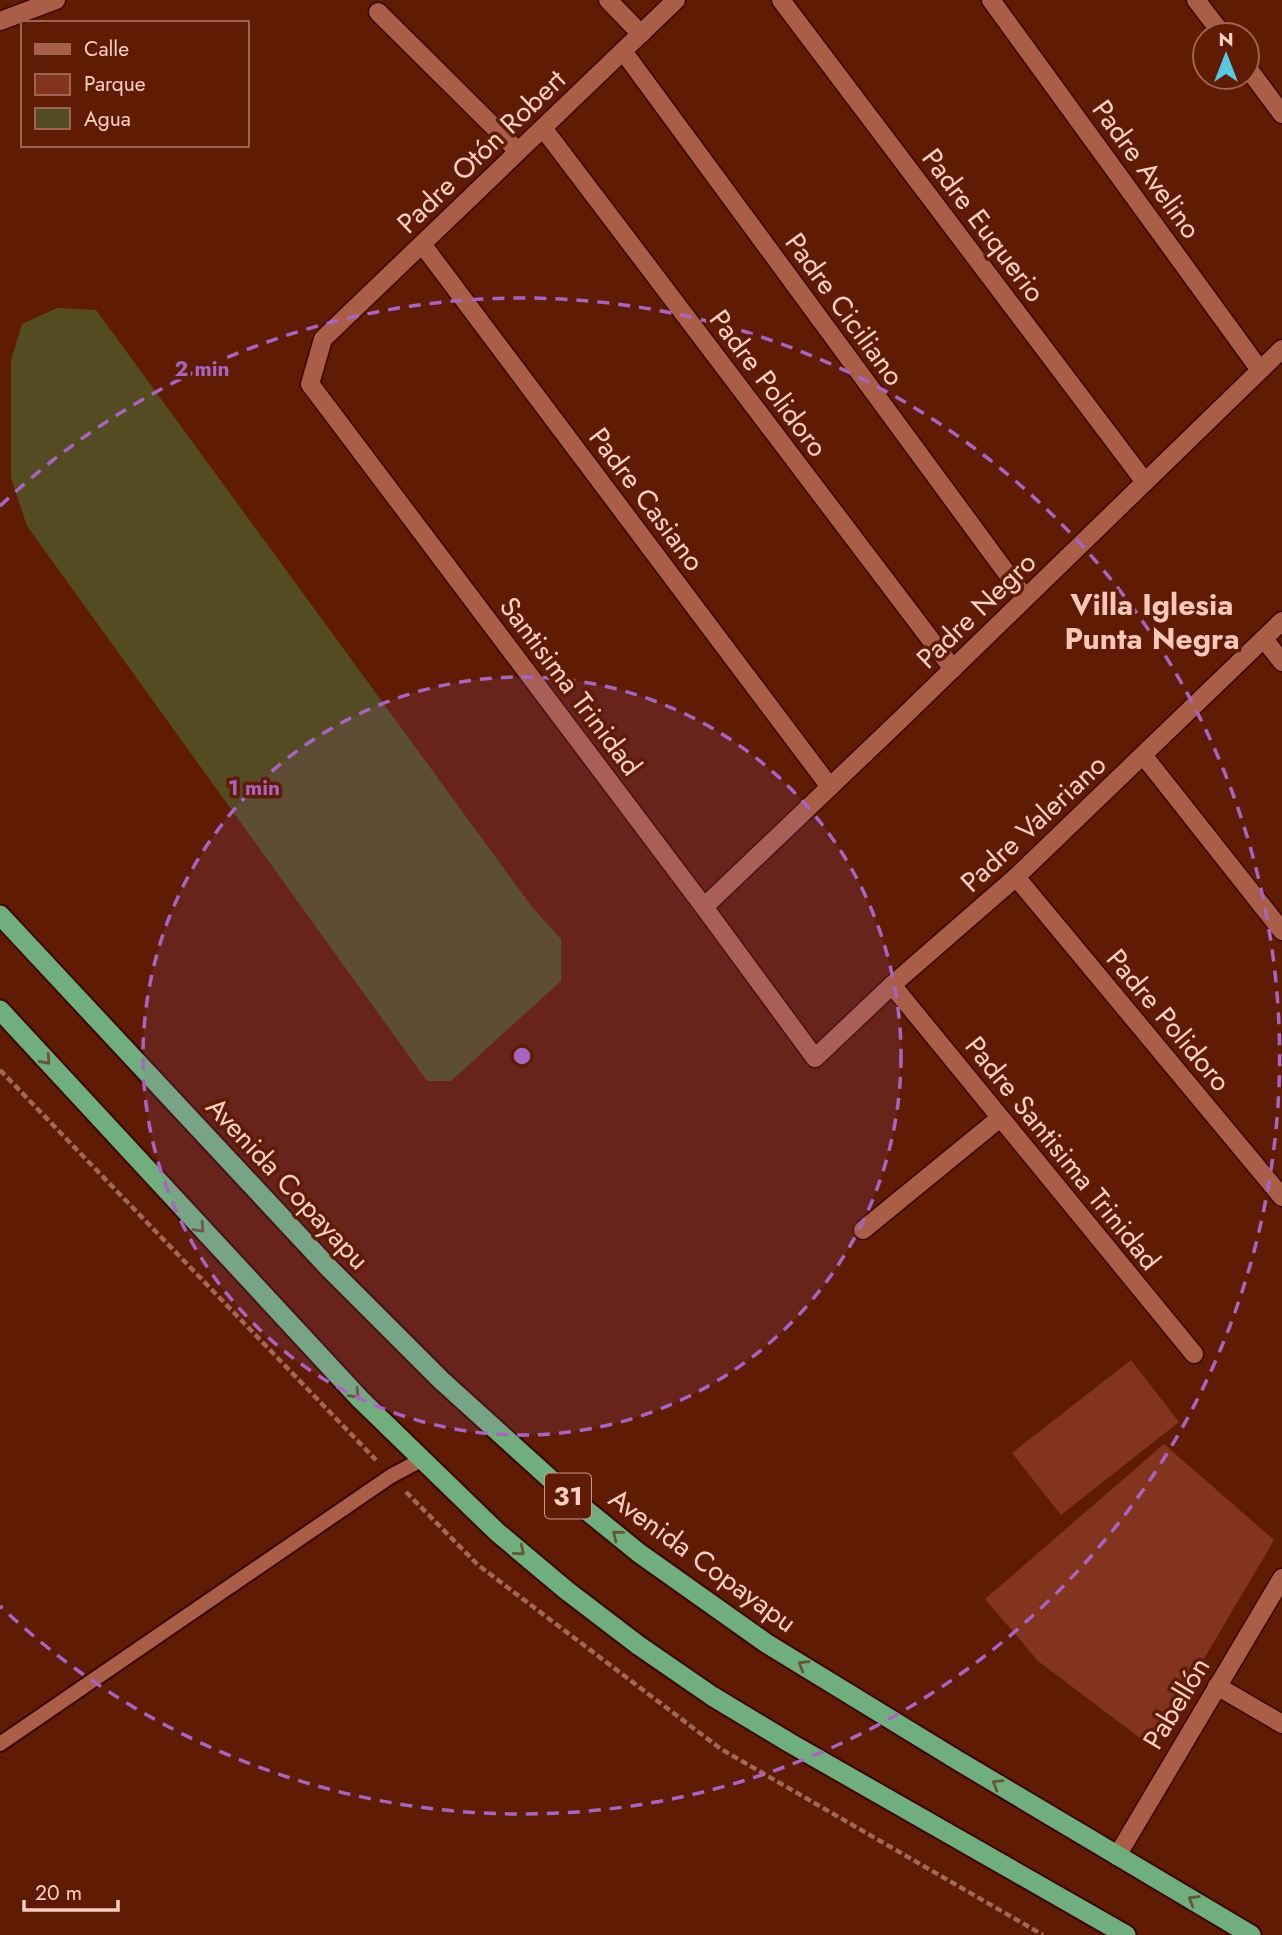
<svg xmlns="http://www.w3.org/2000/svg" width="1282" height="1935" font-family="Jost,sans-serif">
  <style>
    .green { fill: #83341e }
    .water { fill: #544b22 }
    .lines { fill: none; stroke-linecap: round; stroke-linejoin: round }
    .service-casing { stroke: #3b0700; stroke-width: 18 }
    .minor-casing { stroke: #3b0700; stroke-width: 21 }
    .trunk-casing { stroke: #3b0700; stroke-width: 23 }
    .path { stroke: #a26856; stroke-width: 4.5; stroke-dasharray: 7 3.5; stroke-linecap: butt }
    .service { stroke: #aa5e48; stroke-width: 14 }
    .minor { stroke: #aa5e48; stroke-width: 18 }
    .trunk { stroke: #70ae7e; stroke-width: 19 }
    .oneway { stroke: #665635 }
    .ring { fill: none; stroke: #a865c0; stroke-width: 3.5; stroke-dasharray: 12 9 }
    .labels { text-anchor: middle; stroke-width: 7; stroke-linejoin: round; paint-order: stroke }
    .shield { fill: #601b05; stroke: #cc9a8a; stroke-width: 2 }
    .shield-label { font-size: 26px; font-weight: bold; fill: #fbd0c3 }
    .street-label { font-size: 28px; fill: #fbd0c3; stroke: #601b05 }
    .neighbourhood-label { font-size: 30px; font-weight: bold; fill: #fac7b8; stroke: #601b05 }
    .centre { fill: #a865c0; stroke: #601b05; stroke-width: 3.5 }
    .ring-label { font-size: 21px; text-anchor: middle; font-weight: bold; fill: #a865c0; stroke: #601b05; stroke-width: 7; stroke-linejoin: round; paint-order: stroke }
  </style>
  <rect width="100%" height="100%" fill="#601b05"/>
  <g class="green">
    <path d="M 1131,1360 L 1179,1422 L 1061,1515 L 1012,1453 Z"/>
    <path d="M 1164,1444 L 1274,1540 L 1152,1747 L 1038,1661 L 985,1599 Z"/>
  </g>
  <path class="water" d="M 57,308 L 96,310 L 532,907 L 561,939 L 561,981 L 451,1081 L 427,1081 L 27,526 L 11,478 L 11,360 L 22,324 Z"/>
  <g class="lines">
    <g class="service-casing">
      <path id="service" d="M 0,1744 L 391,1476 L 421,1460"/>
    </g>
    <g class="minor-casing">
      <g id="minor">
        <path d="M 608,0 L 641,34"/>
        <path d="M 676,0 L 323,339 L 310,384 L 704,907 L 815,1058 L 892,985 L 1016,877 L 1282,621"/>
        <path d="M 781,0 L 1145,482"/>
        <path d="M 991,0 L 1260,370"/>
        <path d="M 1196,0 L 1223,35"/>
        <path d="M 378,12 L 518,151"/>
        <path d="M 0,21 L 56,0"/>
        <path d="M 623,51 L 1025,598"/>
        <path d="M 1247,67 L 1282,114"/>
        <path d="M 543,128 L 953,669"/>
        <path d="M 422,244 L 830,787"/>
        <path d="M 1264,639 L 1282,662"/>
        <path d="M 1143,755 L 1282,931"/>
        <path d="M 1016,877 L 1282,1197"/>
        <path d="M 704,907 L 898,722 L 1282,349"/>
        <path d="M 892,985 L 1194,1354"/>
        <path d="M 863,1230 L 1000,1118"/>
        <path d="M 1217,1686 L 1282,1724"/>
        <path d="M 1117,1856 L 1282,1578"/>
      </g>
    </g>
    <g class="trunk-casing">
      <g id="trunk">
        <path d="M 0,915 L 329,1268 L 441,1380 L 569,1496 L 639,1553 L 766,1643 L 957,1760 L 1251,1935"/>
        <path d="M 0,1010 L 360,1399 L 497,1532 L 566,1590 L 638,1645 L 712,1696 L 790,1743 L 1126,1935"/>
      </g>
    </g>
    <g class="path">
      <path d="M 0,1070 L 376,1460"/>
      <path d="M 406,1492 L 478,1565 L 721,1749 L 1043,1935"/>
    </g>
    <use href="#service" class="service"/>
    <use href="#minor" class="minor"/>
    <use href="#trunk" class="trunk"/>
  </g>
  <defs><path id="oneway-chevron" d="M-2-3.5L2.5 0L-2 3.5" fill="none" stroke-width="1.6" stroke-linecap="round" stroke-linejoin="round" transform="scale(1.75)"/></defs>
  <g class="oneway">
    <use href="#oneway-chevron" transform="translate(46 1060) rotate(48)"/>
    <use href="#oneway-chevron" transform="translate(200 1228) rotate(47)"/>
    <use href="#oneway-chevron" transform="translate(355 1394) rotate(47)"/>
    <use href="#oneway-chevron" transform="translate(617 1535) rotate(-141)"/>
    <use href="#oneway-chevron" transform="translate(520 1551) rotate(40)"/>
    <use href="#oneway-chevron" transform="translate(803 1665) rotate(-149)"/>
    <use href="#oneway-chevron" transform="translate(997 1784) rotate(-149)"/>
    <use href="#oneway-chevron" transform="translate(1193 1900) rotate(-149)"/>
  </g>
  <circle cx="522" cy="1056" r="379" fill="#a865c0" fill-opacity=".12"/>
  <g class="ring">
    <circle cx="522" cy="1056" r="379"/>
    <path d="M0 506A758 758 0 1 1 0 1606"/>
  </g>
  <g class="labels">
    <rect class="shield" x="545" y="1473.5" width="46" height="45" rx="5"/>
    <g class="shield-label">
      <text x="568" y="1505">31</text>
    </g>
    <g class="street-label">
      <text transform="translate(481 151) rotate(-44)" y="10">Padre Otón Robert</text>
      <text transform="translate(1147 169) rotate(54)" y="10">Padre Avelino</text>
      <text transform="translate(984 225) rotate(53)" y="10">Padre Euquerio</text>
      <text transform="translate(845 309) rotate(54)" y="10">Padre Ciciliano</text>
      <text transform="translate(769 383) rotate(53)" y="10">Padre Polidoro</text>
      <text transform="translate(647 499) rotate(53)" y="10">Padre Casiano</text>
      <text transform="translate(976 610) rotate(-44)" y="10">Padre Negro</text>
      <text transform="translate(571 686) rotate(53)" y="10">Santisima Trinidad</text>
      <text transform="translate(1033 823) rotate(-43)" y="10">Padre Valeriano</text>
      <text transform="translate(1169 1020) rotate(50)" y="10">Padre Polidoro</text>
      <text transform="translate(1063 1153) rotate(51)" y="10">Padre Santisima Trinidad</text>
      <text transform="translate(288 1183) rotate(47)" y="10">Avenida Copayapu</text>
      <text transform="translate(703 1560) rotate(36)" y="10">Avenida Copayapu</text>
      <text transform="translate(1176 1703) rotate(-59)" y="10">Pabellón</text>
    </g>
    <g class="neighbourhood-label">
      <text x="1152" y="615">Villa Iglesia<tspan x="1152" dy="34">Punta Negra</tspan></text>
    </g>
  </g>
  <circle cx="522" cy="1056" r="10" class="centre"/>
  <g class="ring-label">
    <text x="202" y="376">2 min</text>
    <text x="254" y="795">1 min</text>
  </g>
  <rect x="21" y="21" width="228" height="126" fill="#601b05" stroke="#9e6351" stroke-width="2"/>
  <rect x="35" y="44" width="35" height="10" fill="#aa5e48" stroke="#9e6351" stroke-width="2"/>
  <text x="84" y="56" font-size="21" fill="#fbd0c3">Calle</text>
  <rect x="35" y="74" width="35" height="21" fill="#83341e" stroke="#9e6351" stroke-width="2"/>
  <text x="84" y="91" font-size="21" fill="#fbd0c3">Parque</text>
  <rect x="35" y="108" width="35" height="21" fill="#544b22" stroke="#9e6351" stroke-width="2"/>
  <text x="84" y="126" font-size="21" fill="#fbd0c3">Agua</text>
  <g transform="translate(1226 56)"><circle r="33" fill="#601b05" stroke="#9e6351" stroke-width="2"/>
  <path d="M0-5L12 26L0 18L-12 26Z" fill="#58c8e4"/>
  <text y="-10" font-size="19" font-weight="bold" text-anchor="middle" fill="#fbd0c3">N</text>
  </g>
  <path d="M24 1900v10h94v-10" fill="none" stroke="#fbd0c3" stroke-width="3.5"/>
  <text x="35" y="1900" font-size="21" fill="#fbd0c3" stroke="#601b05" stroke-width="5" paint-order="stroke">20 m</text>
</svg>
